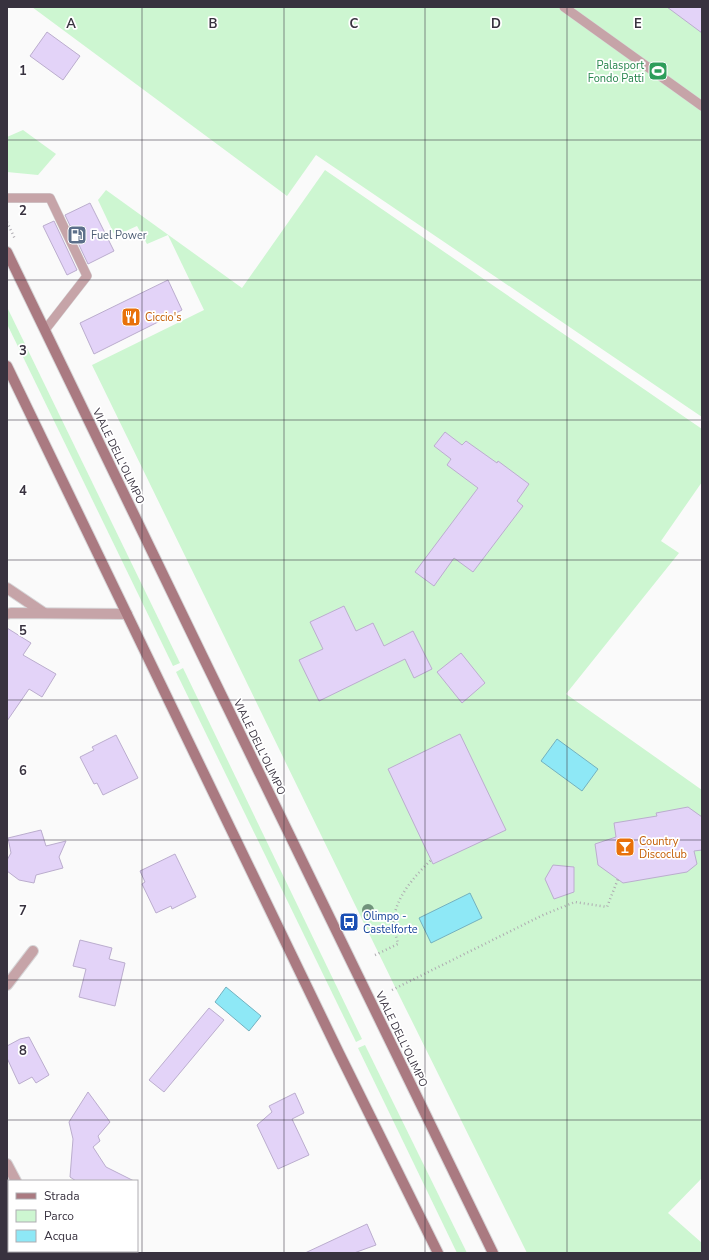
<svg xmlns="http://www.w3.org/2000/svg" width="709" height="1260" font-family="'Nunito Sans',sans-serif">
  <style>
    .green { fill: #cdf6d1 }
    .water { fill: #8ee8f6; stroke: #74b1bf }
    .building { fill: #e3d3f8; stroke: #bbadce }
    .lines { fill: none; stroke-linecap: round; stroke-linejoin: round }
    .lane-casing { stroke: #d7d6d8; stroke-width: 10 }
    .street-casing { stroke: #d7d6d8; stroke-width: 12 }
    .secondary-casing { stroke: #d7d6d8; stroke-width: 12 }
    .path { stroke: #aeabb1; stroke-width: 2.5; stroke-dasharray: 1 3; stroke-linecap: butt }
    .lane { stroke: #c6a4a8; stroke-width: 9 }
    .street { stroke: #c6a4a8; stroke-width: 10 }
    .secondary { stroke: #aa7a81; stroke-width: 10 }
    .tree { fill: #70937b }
    .grid { fill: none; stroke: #38323f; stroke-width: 1; stroke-opacity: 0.55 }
    .labels { text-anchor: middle; stroke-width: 3.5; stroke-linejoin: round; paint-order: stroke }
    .leisure-label { font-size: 11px; fill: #27864d; stroke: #fff; text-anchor: end }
    .service-label { font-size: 11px; fill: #4e5e75; stroke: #fff; text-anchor: start }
    .food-label { font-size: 11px; fill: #c56008; stroke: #fff; text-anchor: start }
    .street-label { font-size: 11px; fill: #38323f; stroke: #fff }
    .transit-label { font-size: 11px; fill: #164399; stroke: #fff; text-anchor: start }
    .grid-label { font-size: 13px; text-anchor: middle; font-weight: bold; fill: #38323f; stroke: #fff; stroke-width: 3.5; stroke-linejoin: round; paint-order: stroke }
  </style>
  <rect width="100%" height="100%" fill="#fafafa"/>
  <g class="green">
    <path d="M 32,7 L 702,7 L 702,417 L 316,155 L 287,196 Z"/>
    <path d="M 23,130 L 56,154 L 38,175 L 7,172 L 7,137 Z"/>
    <path d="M 325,170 L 702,429 L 702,482 L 661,541 L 679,553 L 566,694 L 702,790 L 702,1178 L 668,1213 L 702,1243 L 702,1253 L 527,1253 L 398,993 L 92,365 L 204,310 L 168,235 L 147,244 L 137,226 L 115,236 L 98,200 L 106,190 L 242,288 Z"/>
    <path d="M 7,307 L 180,663 L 173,666 L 7,324 Z"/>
    <path d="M 183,668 L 362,1039 L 356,1042 L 176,672 Z"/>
    <path d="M 365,1045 L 467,1253 L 457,1253 L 358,1048 Z"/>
  </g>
  <g class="water">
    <path d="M 557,739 L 598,769 L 582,791 L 541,761 Z"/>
    <path d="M 470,893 L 482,918 L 431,943 L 419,918 Z"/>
    <path d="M 226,987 L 261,1016 L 249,1031 L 215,1002 Z"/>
  </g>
  <g class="building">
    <path d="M 667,7 L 702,7 L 702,33 Z"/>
    <path d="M 47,32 L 80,56 L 63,80 L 30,56 Z"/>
    <path d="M 90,203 L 114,251 L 88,264 L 65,215 Z"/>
    <path d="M 54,221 L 77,270 L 67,275 L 43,226 Z"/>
    <path d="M 168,280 L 182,310 L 94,354 L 80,323 Z"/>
    <path d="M 445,432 L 462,445 L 466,441 L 497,463 L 498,461 L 529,484 L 517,501 L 523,506 L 473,572 L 454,558 L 434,586 L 415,572 L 478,488 L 447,465 L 451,459 L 434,446 Z"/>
    <path d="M 344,606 L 356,631 L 373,623 L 384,646 L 413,631 L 432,669 L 414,678 L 405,659 L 319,701 L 299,660 L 323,649 L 310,622 Z"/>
    <path d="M 7,628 L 31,643 L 23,655 L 56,674 L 42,697 L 29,689 L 7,721 Z"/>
    <path d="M 461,653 L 485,683 L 462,703 L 437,672 Z"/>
    <path d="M 460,734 L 506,830 L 433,864 L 388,769 Z"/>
    <path d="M 116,735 L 138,778 L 103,795 L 97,783 L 94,784 L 80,757 L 94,750 L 92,747 Z"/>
    <path d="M 688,807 L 702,817 L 702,850 L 694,851 L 697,864 L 687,872 L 623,883 L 598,865 L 595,844 L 616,837 L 614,823 L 657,816 L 656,813 Z"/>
    <path d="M 41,830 L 46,846 L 66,841 L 59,857 L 63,868 L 36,875 L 34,883 L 19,880 L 7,871 L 7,860 L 11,853 L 8,838 Z"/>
    <path d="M 175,854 L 196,897 L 172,909 L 171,906 L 156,913 L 142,884 L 145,882 L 140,871 Z"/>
    <path d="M 553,865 L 574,867 L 574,892 L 554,899 L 545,879 Z"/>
    <path d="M 80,940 L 112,948 L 109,959 L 125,963 L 115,1006 L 79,997 L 86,969 L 73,966 Z"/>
    <path d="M 209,1008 L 224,1020 L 164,1092 L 149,1080 Z"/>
    <path d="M 29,1037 L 49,1075 L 36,1083 L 32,1077 L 19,1084 L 7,1058 L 7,1046 L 20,1039 Z"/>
    <path d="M 88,1092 L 110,1122 L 98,1136 L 100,1141 L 93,1147 L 106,1167 L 134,1181 L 76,1181 L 70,1177 L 73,1139 L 69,1122 Z"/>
    <path d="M 295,1093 L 304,1113 L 292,1119 L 309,1155 L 278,1169 L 257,1125 L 272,1112 L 269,1106 Z"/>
    <path d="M 367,1224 L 376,1245 L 354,1253 L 305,1253 Z"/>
  </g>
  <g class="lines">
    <g class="lane-casing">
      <g id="lane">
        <path d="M 564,7 L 702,106"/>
        <path d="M 7,198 L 50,198 L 87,276 L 45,330"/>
      </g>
    </g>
    <g class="street-casing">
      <g id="street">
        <path d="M 7,588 L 44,613"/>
        <path d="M 7,614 L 11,613 L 127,614"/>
        <path d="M 7,985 L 33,951"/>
        <path d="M 7,1164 L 16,1181"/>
        <path d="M 7,1220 L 9,1221"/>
        <path d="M 50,1251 L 51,1253"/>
      </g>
    </g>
    <g class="secondary-casing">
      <g id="secondary">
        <path d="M 7,252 L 202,655 L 493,1253"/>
        <path d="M 7,366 L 339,1053 L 438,1253"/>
      </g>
    </g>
    <g class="path">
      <path d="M 7,222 L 15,239"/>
      <path d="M 375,955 L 398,944 C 396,935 393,926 394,917 C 398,894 416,875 431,860"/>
      <path d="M 392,990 L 543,915 L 575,902 L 607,907 L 618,879"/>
    </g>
    <use href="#lane" class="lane"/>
    <use href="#street" class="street"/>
    <use href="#secondary" class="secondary"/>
  </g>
  <circle class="tree" cx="368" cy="910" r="6"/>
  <path class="grid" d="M 142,7 L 142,1253M 284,7 L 284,1253M 425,7 L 425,1253M 567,7 L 567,1253M 7,140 L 702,140M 7,280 L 702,280M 7,420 L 702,420M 7,560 L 702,560M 7,700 L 702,700M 7,840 L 702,840M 7,980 L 702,980M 7,1120 L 702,1120"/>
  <defs>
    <g id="stadium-square" transform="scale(1)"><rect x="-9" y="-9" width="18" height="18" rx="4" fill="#2e9e5b" stroke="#fff"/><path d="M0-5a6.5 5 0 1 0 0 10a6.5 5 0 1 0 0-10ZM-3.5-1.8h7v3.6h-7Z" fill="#fff"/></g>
    <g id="fuel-square" transform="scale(1)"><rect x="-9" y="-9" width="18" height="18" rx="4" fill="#5c6f8a" stroke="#fff"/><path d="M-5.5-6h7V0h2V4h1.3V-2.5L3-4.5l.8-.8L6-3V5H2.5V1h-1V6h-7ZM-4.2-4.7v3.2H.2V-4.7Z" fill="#fff"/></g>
    <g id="restaurant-square" transform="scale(1)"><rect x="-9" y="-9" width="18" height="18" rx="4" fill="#e8710a" stroke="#fff"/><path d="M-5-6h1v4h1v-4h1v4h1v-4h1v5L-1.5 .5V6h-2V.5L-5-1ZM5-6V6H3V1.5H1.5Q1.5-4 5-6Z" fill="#fff"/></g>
    <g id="bar-square" transform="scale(1)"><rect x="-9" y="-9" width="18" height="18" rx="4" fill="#e8710a" stroke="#fff"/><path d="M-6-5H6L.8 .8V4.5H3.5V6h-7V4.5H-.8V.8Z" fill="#fff"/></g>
    <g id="bus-square" transform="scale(1)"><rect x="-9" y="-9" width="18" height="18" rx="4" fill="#1a4fb4" stroke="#fff"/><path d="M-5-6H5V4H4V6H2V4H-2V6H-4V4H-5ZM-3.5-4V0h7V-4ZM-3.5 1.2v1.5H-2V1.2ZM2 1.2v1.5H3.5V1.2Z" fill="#fff"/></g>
  </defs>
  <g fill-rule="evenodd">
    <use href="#stadium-square" x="658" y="71"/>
    <use href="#fuel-square" x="77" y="235"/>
    <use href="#restaurant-square" x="131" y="317"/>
    <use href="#bar-square" x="625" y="847"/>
    <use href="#bus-square" x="349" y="922"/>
  </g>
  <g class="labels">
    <g class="leisure-label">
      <text x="644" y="69">Palasport<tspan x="644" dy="13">Fondo Patti</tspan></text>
    </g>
    <g class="service-label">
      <text x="91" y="239">Fuel Power</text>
    </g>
    <g class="food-label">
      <text x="145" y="321">Ciccio's</text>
      <text x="639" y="845">Country<tspan x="639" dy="13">Discoclub</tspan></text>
    </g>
    <g class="street-label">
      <text transform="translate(119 456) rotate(64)" y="4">VIALE DELL'OLIMPO</text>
      <text transform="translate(260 747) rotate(64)" y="4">VIALE DELL'OLIMPO</text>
      <text transform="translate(402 1039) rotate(64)" y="4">VIALE DELL'OLIMPO</text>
    </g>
    <g class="transit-label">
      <text x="363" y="920">Olimpo -<tspan x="363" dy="13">Castelforte</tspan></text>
    </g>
  </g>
  <g class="grid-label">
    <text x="71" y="28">A</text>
    <text x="213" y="28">B</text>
    <text x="354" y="28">C</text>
    <text x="496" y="28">D</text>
    <text x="638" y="28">E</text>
    <text x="23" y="75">1</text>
    <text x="23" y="215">2</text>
    <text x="23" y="355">3</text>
    <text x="23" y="495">4</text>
    <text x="23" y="635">5</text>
    <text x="23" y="775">6</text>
    <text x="23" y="915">7</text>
    <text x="23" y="1055">8</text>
  </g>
  <rect width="709" height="1260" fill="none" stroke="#38323f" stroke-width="16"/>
  <rect x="8" y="1180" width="130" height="72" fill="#ffffff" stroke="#afadb2"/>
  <rect x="16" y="1193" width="20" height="6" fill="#aa7a81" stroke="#afadb2"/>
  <text x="44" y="1200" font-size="12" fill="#38323f">Strada</text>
  <rect x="16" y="1210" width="20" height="12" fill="#cdf6d1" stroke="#afadb2"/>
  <text x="44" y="1220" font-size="12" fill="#38323f">Parco</text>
  <rect x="16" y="1230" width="20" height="12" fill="#8ee8f6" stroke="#afadb2"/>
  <text x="44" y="1240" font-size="12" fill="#38323f">Acqua</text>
</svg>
